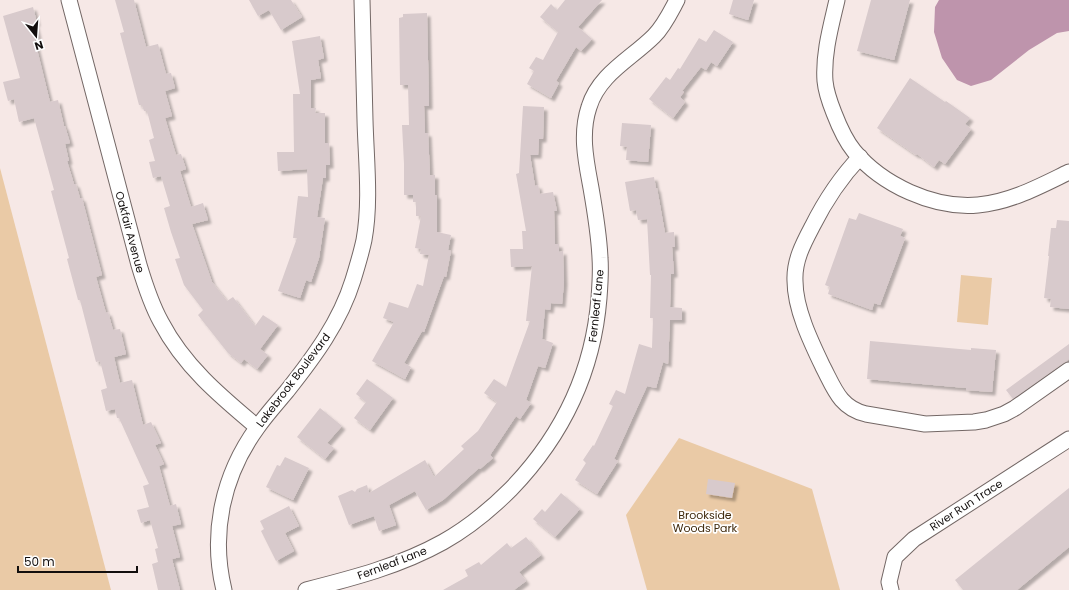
<svg xmlns="http://www.w3.org/2000/svg" width="1069" height="590" font-family="Poppins,sans-serif">
  <style>
    .green { fill: #eacaa6 }
    .water { fill: #be94ac }
    .building { fill: #d8cacc; filter: url(#shadow) }
    .lines { fill: none; stroke-linecap: round; stroke-linejoin: round }
    .minor-casing { stroke: #736765; stroke-width: 17 }
    .minor { stroke: #fff; stroke-width: 15 }
    .labels { text-anchor: middle; stroke-width: 3.5; stroke-linejoin: round; paint-order: stroke }
    .street-label { font-size: 11px; fill: #120e0d; stroke: #fff }
    .park-label { font-size: 11px; fill: #3e280a; stroke: #fff }
  </style>
  <defs>
    <filter id="shadow"><feDropShadow dx="3.5" dy="3.5" stdDeviation="1" flood-color="#0004"/></filter>
  </defs>
  <rect width="100%" height="100%" fill="#f6e8e6"/>
  <g class="green">
    <path d="M 0,168 L 111,590 L 0,590 Z"/>
    <path d="M 961,275 L 992,278 L 988,325 L 957,322 Z"/>
    <path d="M 679,438 L 812,489 L 840,590 L 647,590 L 626,515 Z"/>
  </g>
  <path class="water" d="M 939,0 L 1069,0 L 1069,31 L 1057,33 L 1029,50 L 991,80 L 971,86 L 957,80 L 942,58 L 934,32 L 935,7 Z"/>
  <g class="building">
    <path d="M 115,0 L 134,0 L 146,47 L 158,44 L 166,74 L 171,73 L 175,88 L 165,91 L 172,116 L 165,118 L 176,155 L 181,154 L 186,169 L 180,171 L 191,207 L 203,203 L 208,220 L 192,224 L 212,282 L 227,301 L 233,297 L 255,326 L 263,315 L 278,325 L 260,349 L 268,355 L 257,369 L 244,359 L 241,363 L 228,353 L 198,315 L 203,310 L 184,285 L 175,259 L 180,258 L 171,232 L 164,208 L 170,206 L 161,176 L 153,178 L 149,162 L 155,161 L 149,140 L 154,138 L 147,111 L 144,111 L 142,105 L 139,105 L 120,33 L 124,32 Z"/>
    <path d="M 249,0 L 291,0 L 302,17 L 281,30 L 269,10 L 258,16 Z"/>
    <path d="M 565,0 L 602,0 L 578,27 L 592,39 L 581,51 L 576,47 L 556,81 L 559,83 L 551,98 L 527,84 L 534,71 L 529,68 L 536,57 L 543,60 L 558,32 L 540,17 L 551,4 L 557,10 Z"/>
    <path d="M 733,0 L 754,0 L 748,20 L 729,14 Z"/>
    <path d="M 871,0 L 910,0 L 894,60 L 857,51 Z"/>
    <path d="M 33,7 L 37,23 L 35,23 L 38,36 L 34,37 L 50,102 L 58,100 L 64,126 L 65,126 L 70,143 L 65,144 L 69,161 L 67,161 L 74,184 L 76,184 L 80,198 L 82,198 L 102,275 L 96,277 L 106,313 L 108,312 L 113,330 L 120,329 L 126,354 L 114,357 L 120,383 L 132,380 L 143,425 L 151,422 L 161,443 L 155,445 L 164,464 L 159,466 L 170,506 L 176,504 L 181,524 L 172,526 L 180,557 L 172,559 L 180,590 L 158,590 L 152,564 L 158,562 L 155,549 L 158,548 L 150,520 L 141,523 L 137,510 L 149,507 L 143,486 L 149,484 L 119,418 L 117,418 L 115,409 L 106,411 L 101,390 L 107,388 L 100,361 L 96,362 L 80,300 L 78,300 L 67,259 L 69,258 L 51,191 L 54,190 L 34,118 L 19,122 L 14,99 L 8,101 L 3,82 L 20,78 L 3,16 Z"/>
    <path d="M 427,13 L 429,106 L 424,106 L 425,133 L 428,133 L 430,175 L 435,175 L 435,195 L 437,195 L 437,232 L 451,235 L 448,250 L 451,251 L 446,277 L 444,276 L 424,332 L 422,331 L 404,363 L 411,367 L 405,379 L 372,361 L 394,322 L 383,318 L 389,302 L 408,308 L 417,284 L 423,286 L 429,255 L 420,254 L 421,249 L 415,248 L 421,216 L 416,216 L 416,202 L 413,202 L 413,195 L 404,195 L 404,164 L 402,125 L 409,125 L 408,85 L 400,85 L 399,18 L 403,17 L 403,14 Z"/>
    <path d="M 714,30 L 733,42 L 717,66 L 711,62 L 706,70 L 701,67 L 682,91 L 684,92 L 680,97 L 685,102 L 673,118 L 649,99 L 666,77 L 670,80 L 678,68 L 680,69 L 699,38 L 706,42 Z"/>
    <path d="M 320,36 L 324,58 L 318,60 L 321,78 L 311,80 L 311,108 L 316,108 L 315,113 L 325,113 L 325,143 L 329,143 L 330,165 L 326,165 L 326,178 L 323,178 L 317,217 L 325,218 L 319,258 L 311,282 L 306,280 L 300,298 L 278,291 L 297,238 L 293,238 L 298,196 L 308,197 L 307,169 L 278,171 L 277,152 L 294,152 L 293,94 L 300,94 L 292,41 Z"/>
    <path d="M 910,78 L 945,102 L 946,101 L 970,118 L 965,124 L 971,129 L 945,164 L 939,160 L 934,167 L 917,154 L 916,155 L 877,128 Z"/>
    <path d="M 523,106 L 544,107 L 543,139 L 539,139 L 538,155 L 530,155 L 535,186 L 538,185 L 540,194 L 553,192 L 557,211 L 554,211 L 555,244 L 559,244 L 559,252 L 563,251 L 564,282 L 562,304 L 551,303 L 550,310 L 545,309 L 542,339 L 553,343 L 545,368 L 538,366 L 526,400 L 531,403 L 520,419 L 516,416 L 490,455 L 493,458 L 480,469 L 479,468 L 443,500 L 426,510 L 415,491 L 389,505 L 396,525 L 379,531 L 374,516 L 349,525 L 338,496 L 352,490 L 355,492 L 357,489 L 367,485 L 369,493 L 425,460 L 434,477 L 464,449 L 461,446 L 478,431 L 497,402 L 484,393 L 494,379 L 506,387 L 530,321 L 526,321 L 532,266 L 511,267 L 510,249 L 523,249 L 522,231 L 526,231 L 516,174 L 519,173 Z"/>
    <path d="M 622,123 L 651,125 L 648,162 L 626,160 L 627,147 L 620,146 Z"/>
    <path d="M 654,177 L 656,188 L 657,188 L 665,233 L 674,232 L 675,247 L 672,247 L 674,274 L 671,274 L 670,307 L 682,308 L 682,320 L 670,320 L 668,364 L 663,362 L 656,388 L 647,386 L 614,459 L 618,461 L 597,494 L 575,480 L 586,463 L 583,460 L 593,445 L 594,446 L 613,406 L 609,404 L 616,390 L 625,394 L 639,344 L 652,348 L 653,318 L 650,318 L 651,275 L 650,275 L 647,219 L 638,220 L 636,210 L 630,211 L 625,182 Z"/>
    <path d="M 859,213 L 903,229 L 900,236 L 905,238 L 880,305 L 874,303 L 872,310 L 828,294 L 830,287 L 825,285 L 849,218 L 856,220 Z"/>
    <path d="M 1057,220 L 1069,221 L 1069,309 L 1050,307 L 1051,299 L 1044,298 L 1049,256 L 1048,256 L 1051,228 L 1056,228 Z"/>
    <path d="M 870,341 L 971,350 L 971,348 L 996,350 L 992,392 L 966,390 L 966,388 L 867,379 Z"/>
    <path d="M 1069,344 L 1069,359 L 1013,399 L 1006,390 Z"/>
    <path d="M 367,379 L 393,398 L 370,430 L 354,418 L 366,402 L 356,394 Z"/>
    <path d="M 320,408 L 342,426 L 327,443 L 334,448 L 325,459 L 297,437 Z"/>
    <path d="M 285,457 L 309,468 L 293,500 L 266,487 L 277,465 L 280,466 Z"/>
    <path d="M 708,479 L 735,483 L 732,498 L 706,494 Z"/>
    <path d="M 1069,488 L 1069,547 L 1017,590 L 963,590 L 955,580 Z"/>
    <path d="M 561,493 L 580,509 L 555,537 L 533,519 L 542,509 L 545,512 Z"/>
    <path d="M 289,506 L 299,526 L 285,533 L 294,551 L 276,561 L 261,531 L 264,529 L 260,521 Z"/>
    <path d="M 526,537 L 541,555 L 519,572 L 526,581 L 514,590 L 443,590 L 468,576 L 465,570 L 479,562 L 481,565 L 507,543 L 511,548 Z"/>
  </g>
  <g class="lines">
    <g class="minor-casing">
      <g id="minor">
        <path d="M 69,0 L 139,265 C 145,285 151,304 161,322 C 184,366 220,396 257,427"/>
        <path d="M 837,0 C 831,26 823,54 825,81 C 826,92 830,103 834,113 C 839,126 845,140 854,151 C 882,185 934,209 978,205 C 1011,202 1040,186 1069,172"/>
        <path d="M 860,157 C 840,178 825,201 812,227 C 803,244 794,261 795,281 C 795,309 811,342 823,367 C 834,388 840,408 866,414 L 925,424 L 974,422 L 986,420 L 1004,414 L 1015,408 L 1069,370"/>
        <path d="M 224,590 C 210,533 223,475 257,428 C 266,415 277,403 287,391 C 314,357 340,322 353,280 C 357,267 361,254 364,240 C 371,202 366,159 365,120 C 364,80 363,40 362,0"/>
        <path d="M 306,590 C 353,578 400,566 443,542 C 468,528 490,510 511,489 C 563,435 593,373 599,298 C 600,285 601,271 600,258 C 599,235 595,211 591,188 C 586,161 580,134 589,107 C 599,74 631,59 654,36 C 664,26 670,13 677,0"/>
        <path d="M 891,590 L 889,582 L 895,557 L 914,539 L 1069,439"/>
      </g>
    </g>
    <use href="#minor" class="minor"/>
  </g>
  <g class="labels">
    <g class="street-label">
      <text transform="translate(130 232) rotate(75)" y="4">Oakfair Avenue</text>
      <text transform="translate(596 306) rotate(-84)" y="4">Fernleaf Lane</text>
      <text transform="translate(293 380) rotate(-53)" y="4">Lakebrook Boulevard</text>
      <text transform="translate(966 505) rotate(-33)" y="4">River Run Trace</text>
      <text transform="translate(392 563) rotate(-21)" y="4">Fernleaf Lane</text>
    </g>
    <g class="park-label">
      <text x="705" y="519">Brookside<tspan x="705" dy="13">Woods Park</tspan></text>
    </g>
  </g>
  <g transform="translate(36 36) rotate(163)" stroke="#ffffff" stroke-width="3" paint-order="stroke">
  <path d="M0-3L7 15L0 10L-7 15Z" fill="#120e0d"/>
  <text y="-6" font-size="11" font-weight="bold" text-anchor="middle" fill="#120e0d">N</text>
  </g>
  <path d="M18 566v6h119v-6" fill="none" stroke="#120e0d" stroke-width="2"/>
  <text x="24" y="566" font-size="12" fill="#120e0d" stroke="#ffffff" stroke-width="3" paint-order="stroke">50 m</text>
</svg>
